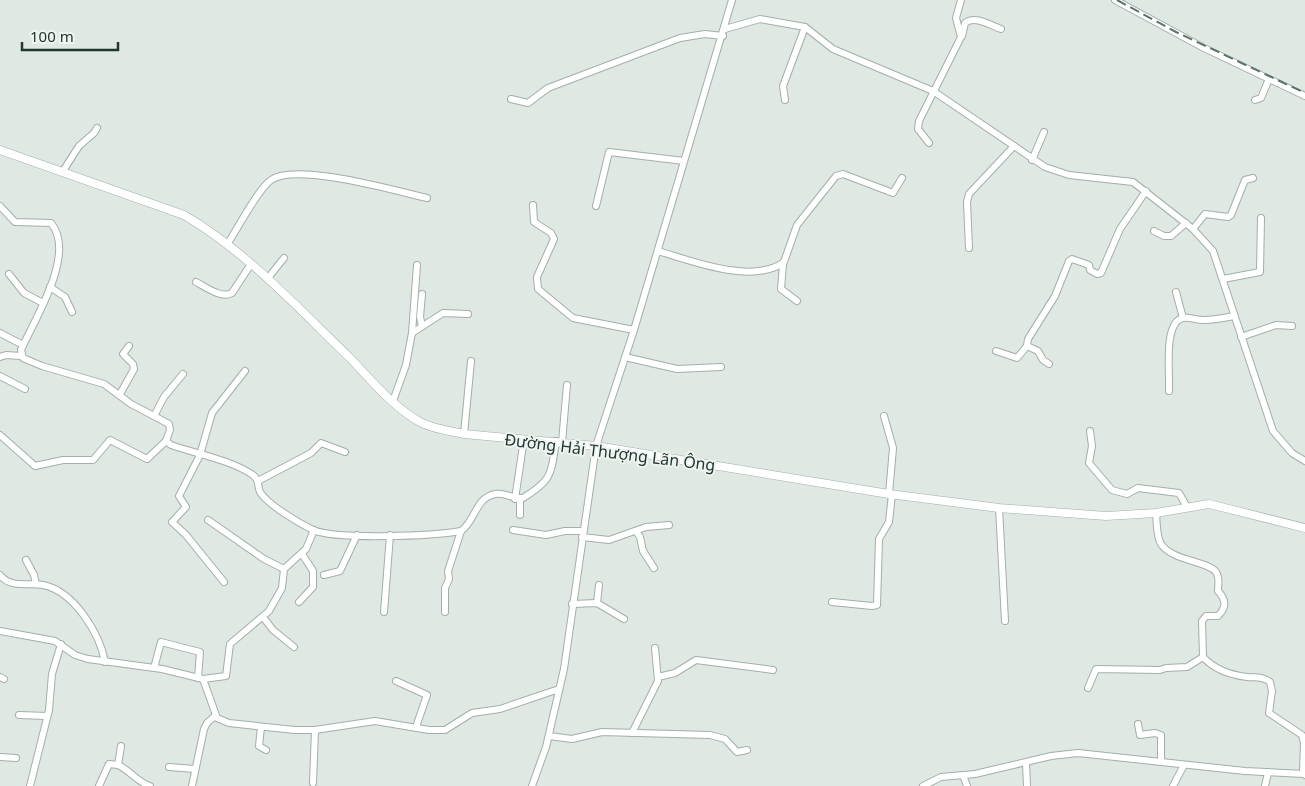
<svg xmlns="http://www.w3.org/2000/svg" width="1305" height="786" font-family="'Noto Sans',sans-serif">
  <style>
    .lines { fill: none; stroke-linecap: round; stroke-linejoin: round }
    .minor-casing { stroke: #a3afa9; stroke-width: 8 }
    .tertiary-casing { stroke: #a3afa9; stroke-width: 9 }
    .minor { stroke: #fff; stroke-width: 6 }
    .tertiary { stroke: #fff; stroke-width: 8 }
    .rail { stroke: #5c726a; stroke-width: 2; stroke-dasharray: 10 5; stroke-linecap: butt }
    .labels { text-anchor: middle; stroke-width: 4; stroke-linejoin: round; paint-order: stroke }
    .street-label { font-size: 16px; fill: #22362f; stroke: #eef5f1 }
  </style>
  <rect width="100%" height="100%" fill="#dfe8e3"/>
  <g class="lines">
    <g class="minor-casing">
      <g id="minor">
        <path d="M 1115,0 L 1204,48 L 1305,96"/>
        <path d="M 725,29 L 760,19 L 805,27 L 833,49 L 933,91 L 1045,167 L 1069,175 L 1133,182 L 1193,229 L 1213,251 L 1273,431 L 1292,453 L 1305,461"/>
        <path d="M 962,36 L 965,23 C 975,15 990,25 1001,29"/>
        <path d="M 511,99 L 528,103 L 548,88 L 680,38 L 705,34 L 723,36"/>
        <path d="M 785,100 L 783,86 L 805,27"/>
        <path d="M 1255,100 L 1261,98 L 1269,79"/>
        <path d="M 929,143 L 918,129 L 919,121 L 961,37 L 956,18 L 961,0"/>
        <path d="M 1032,160 L 1044,132"/>
        <path d="M 63,171 L 79,146 L 94,133 L 97,128"/>
        <path d="M 533,205 L 534,222 L 551,233 L 554,239 L 537,277 L 538,289 L 573,318 L 634,330"/>
        <path d="M 0,206 L 15,222 L 51,223 C 77,254 34,320 21,350 L 23,358 L 42,366 L 104,384 L 131,404 L 169,424 L 170,430 L 166,441 L 171,445 C 197,454 231,460 253,475 C 260,480 257,486 260,492 C 268,505 299,523 313,530 C 336,540 434,536 461,531 C 475,522 475,498 495,494 C 504,492 513,499 523,498 C 552,480 551,475 556,441"/>
        <path d="M 596,206 L 609,152 L 684,161"/>
        <path d="M 1193,229 L 1205,214 L 1228,217 L 1231,215 L 1245,180 L 1253,178"/>
        <path d="M 1154,231 L 1164,236 L 1171,236 L 1186,223"/>
        <path d="M 228,243 C 238,228 258,189 271,180 C 296,162 396,191 427,198"/>
        <path d="M 969,248 L 967,202 L 969,194 L 1014,146"/>
        <path d="M 658,251 C 692,261 753,285 784,262 L 797,225 L 836,176 L 843,174 L 893,193 L 902,178"/>
        <path d="M 783,264 L 781,289 L 797,301"/>
        <path d="M 9,274 L 24,293 L 43,303"/>
        <path d="M 268,278 L 284,258"/>
        <path d="M 1223,279 L 1260,272 L 1261,218"/>
        <path d="M 196,282 C 206,287 221,299 232,293 L 251,264"/>
        <path d="M 50,287 L 65,297 L 72,312"/>
        <path d="M 1176,292 L 1183,318"/>
        <path d="M 422,326 L 420,317 L 422,294"/>
        <path d="M 0,333 L 23,345"/>
        <path d="M 412,333 L 443,313 L 468,314"/>
        <path d="M 1241,337 L 1276,325 L 1292,326"/>
        <path d="M 996,351 L 1017,358 L 1027,346"/>
        <path d="M 0,357 L 6,355 L 21,356"/>
        <path d="M 625,357 L 677,369 L 721,367"/>
        <path d="M 1049,364 L 1043,360 L 1038,351 L 1027,346 L 1028,339 L 1055,296 L 1069,261 L 1072,259 L 1089,265 L 1090,270 L 1097,274 L 1101,273 L 1120,229 L 1146,191"/>
        <path d="M 0,376 L 25,389"/>
        <path d="M 1169,391 C 1170,374 1163,322 1183,318 C 1190,317 1196,320 1203,320 C 1213,320 1224,318 1234,316"/>
        <path d="M 120,394 L 134,369 L 133,364 L 123,354 L 129,346"/>
        <path d="M 393,401 L 406,365 L 412,333 L 417,265"/>
        <path d="M 154,416 L 164,397 L 183,374"/>
        <path d="M 884,416 L 893,448 L 889,494"/>
        <path d="M 1090,431 L 1092,446 L 1089,463 L 1112,490 L 1127,494 L 1138,488 L 1179,493 L 1187,507"/>
        <path d="M 464,434 L 471,361"/>
        <path d="M 0,435 L 35,466 L 63,460 L 93,460 L 110,440 L 147,459 L 166,441"/>
        <path d="M 562,442 L 567,385"/>
        <path d="M 258,481 L 311,453 L 321,443 L 345,452"/>
        <path d="M 515,499 L 524,439"/>
        <path d="M 999,508 L 1005,621"/>
        <path d="M 1156,513 C 1157,522 1156,536 1161,544 C 1172,561 1208,561 1216,572 C 1220,577 1218,585 1218,591 C 1226,600 1227,607 1218,616 L 1206,616 L 1202,621 L 1203,657 C 1214,669 1230,675 1247,677 C 1255,678 1263,676 1270,682 L 1272,691 L 1269,713 L 1302,735 L 1304,743 L 1303,771 L 1305,775"/>
        <path d="M 520,515 L 520,499"/>
        <path d="M 208,520 L 264,559 L 284,569"/>
        <path d="M 513,530 L 546,535 L 565,531 L 582,531"/>
        <path d="M 636,531 L 640,537 L 643,551 L 654,568"/>
        <path d="M 582,537 L 609,540 L 646,527 L 669,525"/>
        <path d="M 26,560 L 34,575 L 36,584"/>
        <path d="M 0,575 C 11,589 28,582 43,585 C 74,591 100,634 105,662"/>
        <path d="M 324,575 L 340,571 L 357,535"/>
        <path d="M 224,582 L 186,535 L 172,522 L 186,507 L 179,496 L 200,455 L 212,413 L 245,371"/>
        <path d="M 299,602 L 313,587 L 313,571 L 302,554"/>
        <path d="M 832,602 L 872,606 L 877,605 L 879,539 L 889,522 L 892,494"/>
        <path d="M 597,603 L 599,585"/>
        <path d="M 572,604 L 597,603 L 624,619"/>
        <path d="M 384,612 L 390,535"/>
        <path d="M 445,612 L 445,588 L 449,579 L 448,571 L 461,531"/>
        <path d="M 263,617 L 273,630 L 294,647"/>
        <path d="M 0,631 L 55,641 L 75,655 L 88,659 L 162,669 L 203,679 L 217,718 L 229,723 L 295,730 L 315,730 L 375,721 L 429,730 L 445,730 L 472,713 L 500,709 L 559,689"/>
        <path d="M 154,668 L 161,642 L 200,652 L 198,678"/>
        <path d="M 0,677 L 4,679"/>
        <path d="M 658,677 L 675,673 L 696,660 L 773,670"/>
        <path d="M 203,679 L 226,676 L 230,644 L 269,611 L 282,588 L 284,569 L 306,549 L 314,530"/>
        <path d="M 396,681 L 427,695 L 416,727"/>
        <path d="M 1088,688 L 1096,669 L 1160,670 L 1166,668 L 1187,667 L 1203,657"/>
        <path d="M 19,715 L 47,716"/>
        <path d="M 1138,724 L 1140,735 L 1155,733 L 1161,735 L 1161,762"/>
        <path d="M 261,727 L 259,746 L 266,750"/>
        <path d="M 632,733 L 658,681 L 655,648"/>
        <path d="M 549,736 L 572,739 L 602,732 L 710,735 L 725,739 L 737,752 L 747,750"/>
        <path d="M 121,746 L 118,765 C 131,771 137,782 150,786"/>
        <path d="M 0,757 L 16,758"/>
        <path d="M 1026,763 L 1027,786"/>
        <path d="M 169,767 L 195,769"/>
        <path d="M 963,775 L 967,786"/>
        <path d="M 313,783 L 315,730"/>
        <path d="M 30,786 L 49,710 L 52,674 L 61,644"/>
        <path d="M 99,786 L 109,764 L 118,765"/>
        <path d="M 192,786 L 204,729 L 207,723 L 215,716"/>
        <path d="M 532,786 L 546,747 L 564,669 L 596,446 L 634,330 L 732,0"/>
        <path d="M 923,786 L 941,777 L 975,774 L 1051,756 L 1078,753 L 1245,771 L 1304,774"/>
        <path d="M 1173,786 L 1184,765"/>
        <path d="M 1265,786 L 1268,773"/>
      </g>
    </g>
    <g class="tertiary-casing">
      <path id="tertiary" d="M 0,150 L 184,215 C 247,252 297,307 350,358 C 371,380 393,407 420,422 C 433,429 450,431 464,434 L 596,446 L 889,494 L 999,508 L 1106,516 L 1156,513 L 1209,504 L 1305,528"/>
    </g>
    <use href="#minor" class="minor"/>
    <use href="#tertiary" class="tertiary"/>
    <path class="rail" d="M 1117,0 L 1176,32 L 1305,93"/>
  </g>
  <g class="labels">
    <g class="street-label">
      <text transform="translate(610 452) rotate(7)" y="6">Đường Hải Thượng Lãn Ông</text>
    </g>
  </g>
  <path d="M22 42v8h96v-8" fill="none" stroke="#22362f" stroke-width="2.5"/>
  <text x="30" y="42" font-size="15" fill="#22362f" stroke="#eef5f1" stroke-width="4" paint-order="stroke">100 m</text>
</svg>
